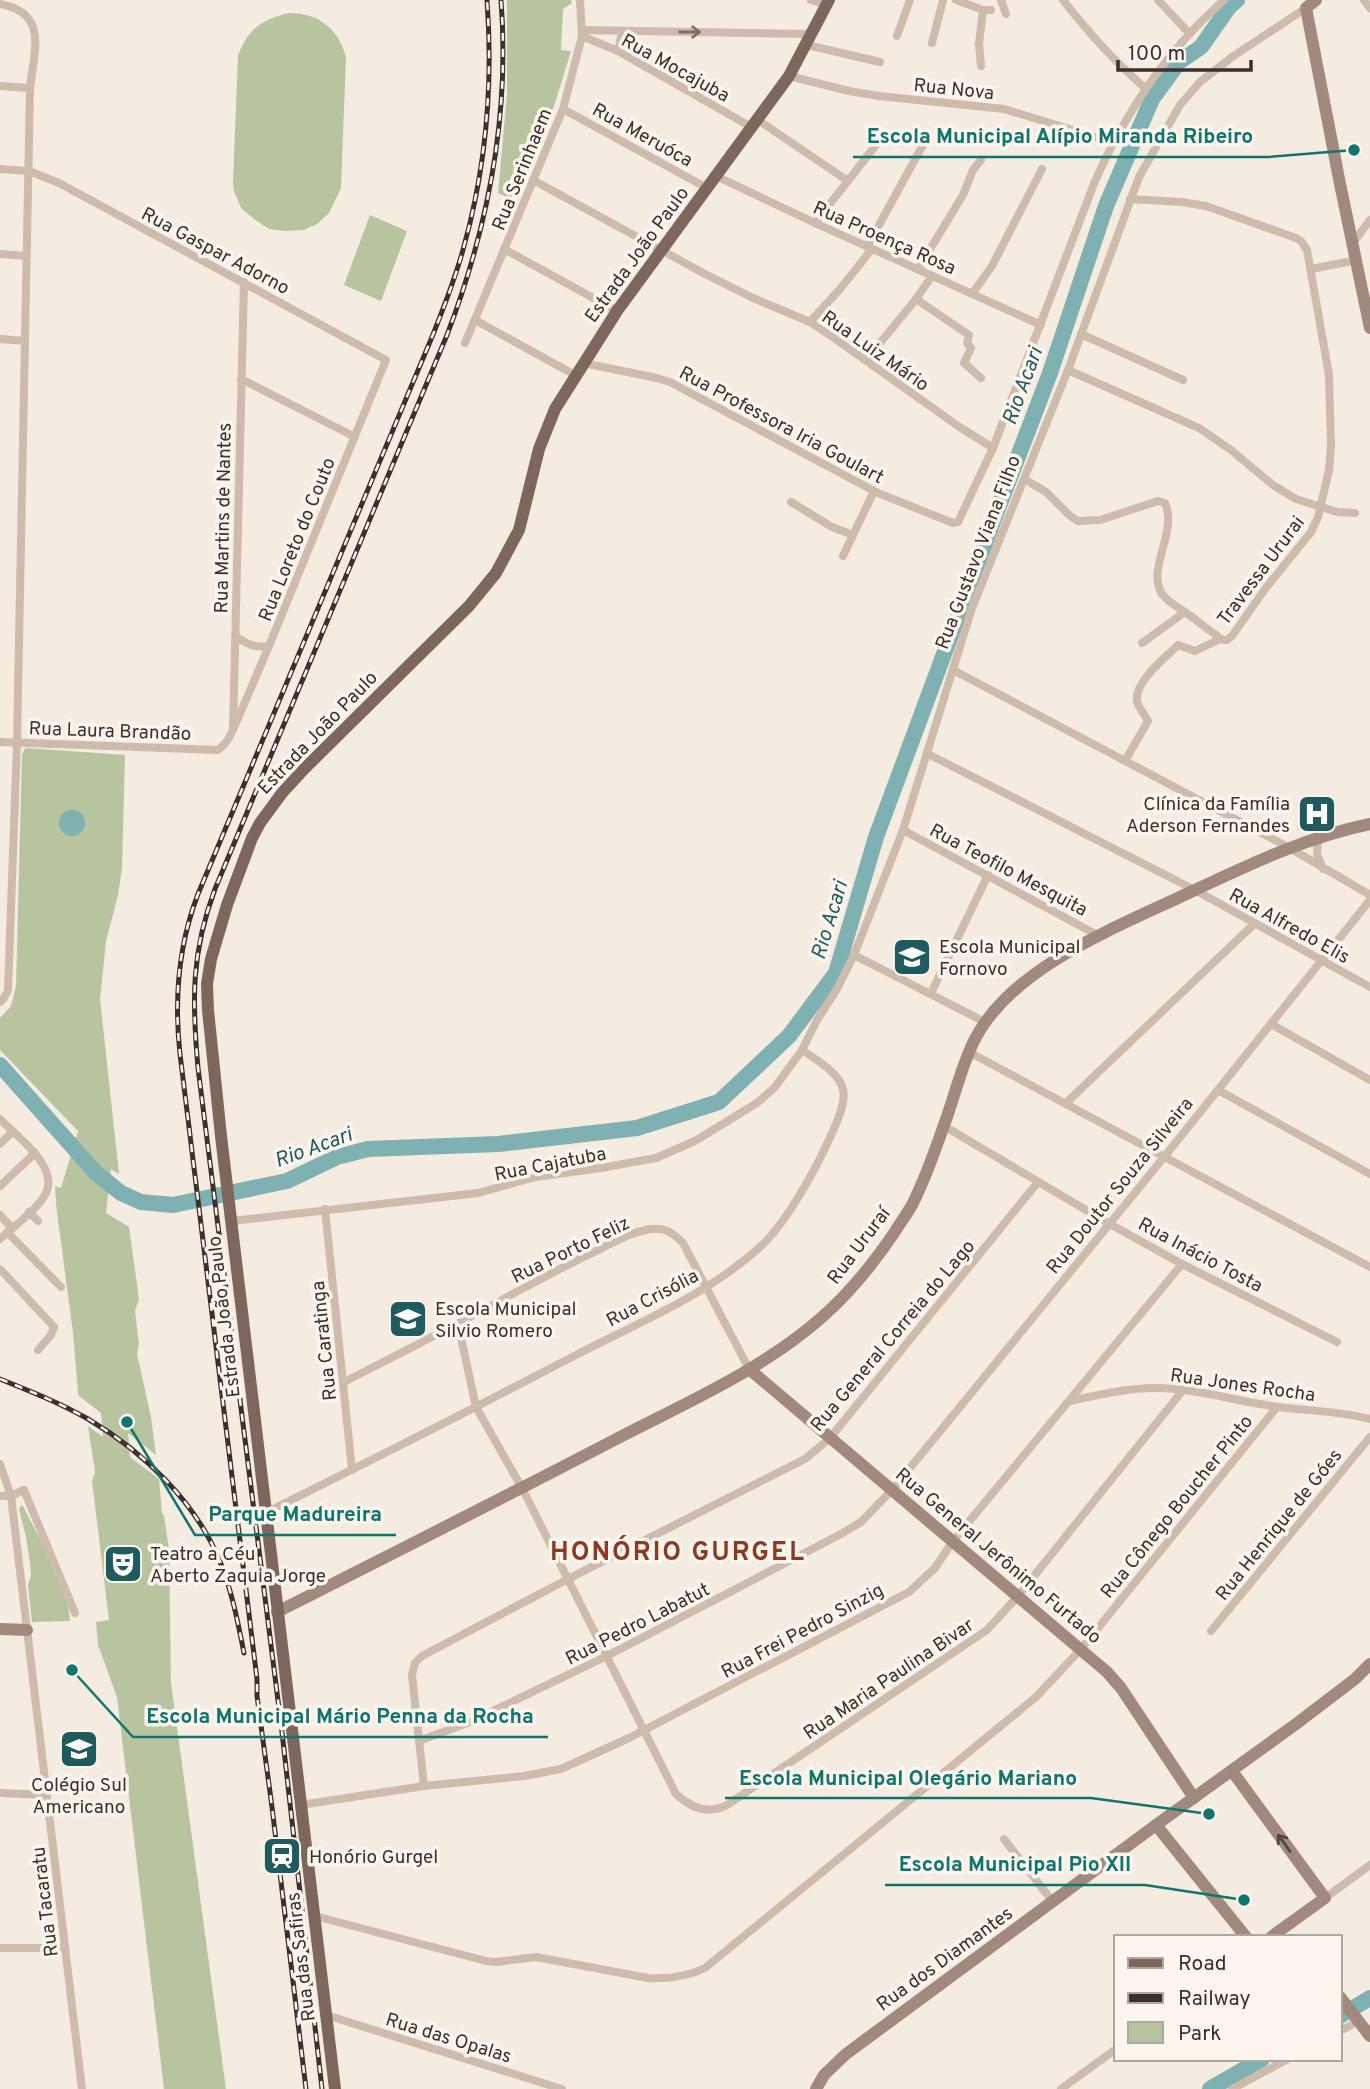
<svg xmlns="http://www.w3.org/2000/svg" width="1370" height="2089" font-family="Overpass,sans-serif">
  <style>
    .green { fill: #b8c4a0 }
    .water { fill: #7fb0b2 }
    .lines { fill: none; stroke-linecap: round; stroke-linejoin: round }
    .river { stroke: #7fb0b2; stroke-width: 16 }
    .street { stroke: #cdbbac; stroke-width: 8 }
    .secondary { stroke: #a18a7d; stroke-width: 12 }
    .primary { stroke: #7d675c; stroke-width: 12 }
    .rail-casing { stroke: #3b302b; stroke-width: 5 }
    .rail { stroke: #fbf5ee; stroke-width: 2.5; stroke-dasharray: 8; stroke-linecap: butt }
    .oneway { stroke: #7d6f65 }
    .oneway2 { stroke: #544640 }
    .labels { text-anchor: middle; stroke-width: 7; stroke-linejoin: round; paint-order: stroke }
    .street-label { font-size: 19px; fill: #3b302b; stroke: #fbf5ee }
    .poi-label { font-size: 19px; fill: #3b302b; stroke: #fbf5ee; text-anchor: start }
    .water-label { font-size: 21px; font-style: italic; fill: #1f5a5e; stroke: #fbf5ee }
    .district-label { font-size: 26px; font-weight: bold; letter-spacing: 2px; fill: #8c3b22; stroke: #fbf5ee }
    .leader { fill: none; stroke: #0f766e; stroke-width: 2.5 }
    .callout-dot { fill: #0f766e; stroke: #fbf5ee; stroke-width: 2.5 }
    .callout-label { font-size: 21px; text-anchor: middle; font-weight: bold; fill: #0f766e; stroke: #fbf5ee; stroke-width: 7; stroke-linejoin: round; paint-order: stroke }
  </style>
  <rect width="100%" height="100%" fill="#f4ebe1"/>
  <g class="green">
    <path d="M 507,0 L 571,0 L 572,3 L 563,9 L 561,50 L 571,51 L 543,142 L 531,142 L 511,199 L 498,193 L 507,94 Z"/>
    <path d="M 289,13 C 319,13 339,29 346,58 L 341,188 L 329,213 L 317,224 L 304,230 L 285,231 L 269,229 L 254,219 L 241,208 L 234,191 L 233,183 L 238,55 C 249,28 261,20 289,13 Z"/>
    <path d="M 370,215 L 407,231 L 381,301 L 344,285 Z"/>
    <path d="M 26,748 L 125,755 L 122,868 L 118,895 L 106,941 L 100,999 L 119,1174 L 111,1169 L 106,1213 L 129,1227 L 139,1299 L 135,1311 L 139,1345 L 137,1354 L 151,1417 L 156,1455 L 128,1433 L 130,1457 L 159,1479 L 162,1513 L 164,1516 L 169,1550 L 171,1683 L 226,2089 L 164,2089 L 117,1697 L 98,1645 L 96,1622 L 109,1620 L 92,1481 L 95,1472 L 88,1426 L 103,1437 L 101,1413 L 79,1396 L 78,1392 L 73,1333 L 56,1204 L 55,1186 L 61,1188 L 78,1131 L 0,1050 L 0,1018 L 11,1006 L 16,986 L 22,755 L 24,750 Z"/>
    <path d="M 21,1506 L 23,1506 C 38,1537 69,1588 70,1621 L 32,1622 L 28,1585 L 31,1576 L 30,1563 L 26,1537 L 19,1509 Z"/>
  </g>
  <circle class="water" cx="72" cy="823" r="13"/>
  <g class="lines">
    <g class="river">
      <path d="M 0,1065 L 96,1173 L 121,1193 L 141,1202 L 173,1205 L 287,1181 L 337,1157 L 368,1149 L 498,1144 L 637,1128 L 719,1102 L 789,1036 L 836,973 L 876,837 L 996,514 L 1050,373 L 1106,206 L 1152,99 L 1179,62 L 1201,47 L 1229,7 L 1237,0"/>
      <path d="M 1340,2016 L 1370,1998"/>
      <path d="M 1210,2089 L 1262,2059"/>
    </g>
    <g class="street">
      <path d="M 811,0 L 827,5"/>
      <path d="M 956,0 L 983,10 L 991,10"/>
      <path d="M 1001,0 L 1006,14"/>
      <path d="M 1063,0 C 1090,34 1112,59 1145,88"/>
      <path d="M 1158,0 L 1189,33"/>
      <path d="M 1364,0 L 1370,8"/>
      <path d="M 0,4 C 49,13 34,51 30,88 L 17,742 L 8,990 L 4,998 L 0,1002"/>
      <path d="M 582,30 L 812,34"/>
      <path d="M 582,36 L 618,51 L 753,128"/>
      <path d="M 897,36 L 910,0"/>
      <path d="M 932,43 L 943,0"/>
      <path d="M 807,45 L 880,62"/>
      <path d="M 618,51 L 622,32"/>
      <path d="M 981,66 L 979,44 L 983,10"/>
      <path d="M 789,76 L 849,91 L 879,96 L 1004,109 L 1112,142"/>
      <path d="M 0,86 L 30,88"/>
      <path d="M 563,109 L 707,188"/>
      <path d="M 758,120 L 848,181"/>
      <path d="M 0,169 L 29,171 L 59,183 L 386,360 L 269,646 L 233,730"/>
      <path d="M 716,176 L 815,223 L 1041,325"/>
      <path d="M 533,180 L 705,274 L 753,298 L 810,322 L 837,340 L 958,426 L 993,448"/>
      <path d="M 815,223 L 879,141"/>
      <path d="M 1353,243 L 1370,220"/>
      <path d="M 867,247 L 924,143"/>
      <path d="M 504,249 L 617,311"/>
      <path d="M 0,254 L 27,256"/>
      <path d="M 918,269 L 963,195 L 973,170 L 981,160"/>
      <path d="M 1311,269 L 1357,260"/>
      <path d="M 972,294 L 992,266 L 1042,169"/>
      <path d="M 916,299 L 969,335 L 967,343 L 971,348 L 964,363 L 981,378"/>
      <path d="M 475,320 L 575,375"/>
      <path d="M 810,322 L 840,289 L 872,249"/>
      <path d="M 1081,334 L 1183,380"/>
      <path d="M 0,339 L 24,341"/>
      <path d="M 465,343 L 563,109 L 582,36 L 580,0"/>
      <path d="M 866,360 L 916,299 L 932,276"/>
      <path d="M 583,363 L 657,378 L 670,382 L 878,493 L 953,523 L 958,522 L 993,448 L 1095,181 C 1126,111 1166,51 1224,0"/>
      <path d="M 1068,370 L 1199,428 L 1231,450 L 1273,485 L 1296,499 L 1337,512 L 1355,513"/>
      <path d="M 241,379 L 355,437"/>
      <path d="M 1024,479 L 1046,492 L 1069,515 L 1078,521 L 1100,520 L 1158,501 L 1165,503 C 1178,532 1146,569 1162,594 C 1169,603 1179,608 1188,614 C 1200,623 1211,632 1223,640 L 1227,640 L 1232,636 L 1265,589 L 1311,532 L 1318,517 L 1329,470 L 1331,446 L 1329,375 L 1307,250 L 1301,241 L 1296,238 L 1206,206 L 1181,202 L 1130,199"/>
      <path d="M 791,502 L 832,527 L 853,535"/>
      <path d="M 843,556 L 874,491"/>
      <path d="M 236,636 C 245,644 257,648 269,646"/>
      <path d="M 1142,643 L 1185,612"/>
      <path d="M 953,670 L 1288,847 L 1370,895"/>
      <path d="M 0,742 L 218,750 C 226,744 229,738 233,730 L 244,282"/>
      <path d="M 928,754 L 1195,890 L 1370,987"/>
      <path d="M 1125,761 L 1148,721 C 1145,714 1138,708 1137,701 C 1134,682 1166,657 1178,645 L 1195,651 L 1220,639"/>
      <path d="M 903,830 L 1099,936"/>
      <path d="M 1318,838 L 1317,854 L 1323,869"/>
      <path d="M 854,955 L 985,1022"/>
      <path d="M 931,993 L 988,875"/>
      <path d="M 1271,1024 L 1370,1080"/>
      <path d="M 969,1052 L 1370,1267"/>
      <path d="M 1218,1090 L 1370,1174"/>
      <path d="M 1066,1103 L 1254,924"/>
      <path d="M 0,1119 C 16,1136 59,1166 46,1193 C 39,1208 13,1227 0,1239"/>
      <path d="M 944,1126 L 1108,1223 L 1182,1264 L 1337,1342"/>
      <path d="M 0,1144 L 12,1132"/>
      <path d="M 0,1186 L 35,1153"/>
      <path d="M 325,1209 L 352,1470"/>
      <path d="M 29,1212 L 38,1221"/>
      <path d="M 0,1215 L 12,1228"/>
      <path d="M 232,1221 L 478,1193 L 536,1177 L 601,1168 L 656,1158 L 695,1141 L 757,1103 L 775,1087 L 802,1050 L 817,1020 L 837,989 L 854,955 L 903,830 L 972,608 L 1068,370 L 1139,177 L 1180,105 L 1200,82 L 1232,57 L 1306,8"/>
      <path d="M 7,1232 L 61,1287"/>
      <path d="M 0,1269 L 54,1327 L 51,1335 L 38,1350"/>
      <path d="M 458,1324 L 476,1407 L 522,1488 L 676,1794 C 691,1808 708,1815 727,1805 L 987,1630 L 1018,1596 L 1183,1390"/>
      <path d="M 344,1382 C 403,1352 462,1322 520,1290 C 545,1277 570,1263 596,1251 C 614,1242 631,1232 651,1229 C 665,1227 673,1233 683,1243 L 749,1369"/>
      <path d="M 1070,1401 C 1098,1395 1127,1388 1155,1388 C 1197,1388 1238,1402 1279,1407 C 1309,1411 1340,1411 1370,1419"/>
      <path d="M 0,1464 L 11,1496 L 82,2089"/>
      <path d="M 0,1496 L 11,1496 L 24,1490 L 75,1613"/>
      <path d="M 265,1513 C 370,1461 474,1408 578,1354 C 640,1322 709,1294 761,1246 C 785,1224 813,1174 827,1144 C 852,1090 853,1083 802,1050"/>
      <path d="M 1211,1631 L 1370,1437"/>
      <path d="M 419,1741 L 470,1722 L 607,1656 L 841,1534 L 861,1522 L 892,1490 L 1165,1156 L 1370,900"/>
      <path d="M 424,1786 L 412,1675 L 415,1663 L 422,1656 L 568,1579 L 805,1459 L 830,1438 L 1038,1182"/>
      <path d="M 0,1793 L 47,1795"/>
      <path d="M 301,1805 L 424,1786 L 524,1776 L 561,1769 L 629,1738 L 909,1592 L 935,1568 L 953,1541 L 1182,1264"/>
      <path d="M 1004,1839 L 1053,1902"/>
      <path d="M 1325,1898 L 1370,1865"/>
      <path d="M 315,1916 L 486,1961 L 496,1962 L 536,1957 L 648,1978 C 669,1979 687,1977 705,1968 L 1036,1697 L 1081,1649 L 1277,1407"/>
      <path d="M 0,1948 L 65,1948"/>
      <path d="M 326,2015 L 562,2089"/>
      <path d="M 1340,2031 L 1359,2021"/>
      <path d="M 1061,2089 L 1116,2049"/>
      <path d="M 1232,2089 L 1288,2059"/>
    </g>
    <g class="secondary">
      <path d="M 1316,0 L 1306,8 L 1339,179 L 1370,328"/>
      <path d="M 749,1369 L 1107,1672 L 1121,1688 L 1194,1798"/>
      <path d="M 277,1612 C 392,1554 507,1496 622,1436 C 690,1401 763,1369 821,1318 C 850,1293 873,1264 894,1233 C 900,1223 908,1213 913,1203 C 925,1179 935,1151 944,1125 C 955,1096 961,1066 975,1039 C 1011,969 1112,929 1180,897 C 1242,868 1302,838 1370,824"/>
      <path d="M 0,1629 L 27,1630"/>
      <path d="M 1232,1771 L 1325,1898 L 1271,1937"/>
      <path d="M 1156,1825 L 1246,1937"/>
      <path d="M 1340,1997 L 1370,2036"/>
      <path d="M 816,2089 L 824,2075 L 846,2054 L 1156,1825 L 1296,1724 L 1355,1679 L 1370,1664"/>
    </g>
    <path class="primary" d="M 335,2089 L 221,1136 L 208,1010 L 207,984 L 211,959 L 227,905 L 252,838 L 260,823 L 282,793 L 304,769 L 469,606 L 496,573 L 519,530 L 539,449 L 555,409 L 617,311 L 789,76 L 829,0"/>
    <g class="rail-casing">
      <g id="rail">
        <path d="M 0,1379 C 30,1391 60,1403 88,1419 C 144,1452 197,1503 221,1564 C 232,1592 238,1623 244,1653"/>
        <path d="M 306,2089 L 272,1807 L 257,1696 L 257,1679 L 180,1054 C 174,999 178,946 198,894 L 432,337 C 444,307 456,277 464,246 C 486,167 493,81 487,0"/>
        <path d="M 322,2089 L 282,1732 L 198,1068 C 192,1001 191,953 215,889 L 447,335 C 488,228 510,116 501,0"/>
      </g>
    </g>
    <use href="#rail" class="rail"/>
  </g>
  <defs><path id="oneway-shaft" d="M-6 0H5M1.5-3L5.5 0L1.5 3" fill="none" stroke-width="1.6" stroke-linecap="round" stroke-linejoin="round" transform="scale(1.75)"/></defs>
  <use class="oneway" href="#oneway-shaft" transform="translate(690 32)"/>
  <use class="oneway2" href="#oneway-shaft" transform="translate(1284 1843) rotate(-126)"/>
  <defs>
    <g id="hospital-square" transform="scale(2.0125)"><rect x="-9" y="-9" width="18" height="18" rx="4" fill="#1f5a5e" stroke="#fbf5ee"/><path d="M-5-5h3v3.5h4V-5h3V5h-3V1.5h-4V5h-3Z" fill="#fff"/></g>
    <g id="school-square" transform="scale(2.0125)"><rect x="-9" y="-9" width="18" height="18" rx="4" fill="#1f5a5e" stroke="#fbf5ee"/><path d="M0-5L7-2L0 1L-7-2ZM-4 1L0 2.5L4 1V4Q0 6-4 4Z" fill="#fff"/></g>
    <g id="theatre-square" transform="scale(2.0125)"><rect x="-9" y="-9" width="18" height="18" rx="4" fill="#1f5a5e" stroke="#fbf5ee"/><path d="M-5-5.5Q0-4 5-5.5V0Q5 5 0 6Q-5 5-5 0ZM-3.3-2.5H-1v1.5H-3.3ZM1-2.5H3.3v1.5H1ZM-2.8 1Q0 5.5 2.8 1Z" fill="#fff"/></g>
    <g id="station-square" transform="scale(2.0125)"><rect x="-9" y="-9" width="18" height="18" rx="4" fill="#1f5a5e" stroke="#fbf5ee"/><path d="M-3-6H3Q5-6 5-4V2Q5 4 3 4L4.5 6H3L1.5 4h-3L-3 6H-4.5L-3 4Q-5 4-5 2V-4Q-5-6-3-6ZM-3.5-4v3h7v-3ZM-3.5 1v1.5H-2V1ZM2 1v1.5H3.5V1Z" fill="#fff"/></g>
  </defs>
  <g fill-rule="evenodd">
    <use href="#hospital-square" x="1317" y="814"/>
    <use href="#school-square" x="912" y="957"/>
    <use href="#school-square" x="408" y="1319"/>
    <use href="#theatre-square" x="123" y="1564"/>
    <use href="#school-square" x="79" y="1749"/>
    <use href="#station-square" x="282" y="1856"/>
  </g>
  <g class="labels">
    <g class="street-label">
      <text transform="translate(676 67) rotate(29)" y="7">Rua Mocajuba</text>
      <text transform="translate(954 88) rotate(6)" y="7">Rua Nova</text>
      <text transform="translate(643 134) rotate(29)" y="7">Rua Meruóca</text>
      <text transform="translate(521 169) rotate(-68)" y="7">Rua Serinhaem</text>
      <text transform="translate(885 237) rotate(24)" y="7">Rua Proença Rosa</text>
      <text transform="translate(216 250) rotate(28)" y="7">Rua Gaspar Adorno</text>
      <text transform="translate(636 254) rotate(-54)" y="7">Estrada João Paulo</text>
      <text transform="translate(876 350) rotate(35)" y="7">Rua Luiz Mário</text>
      <text transform="translate(782 424) rotate(28)" y="7">Rua Professora Iria Goulart</text>
      <text transform="translate(222 518) rotate(-89)" y="7">Rua Martins de Nantes</text>
      <text transform="translate(296 539) rotate(-68)" y="7">Rua Loreto do Couto</text>
      <text transform="translate(977 552) rotate(-69)" y="7">Rua Gustavo Viana Filho</text>
      <text transform="translate(1260 570) rotate(-53)" y="7">Travessa Ururai</text>
      <text transform="translate(110 730) rotate(2)" y="7">Rua Laura Brandão</text>
      <text transform="translate(317 732) rotate(-46)" y="7">Estrada João Paulo</text>
      <text transform="translate(1009 869) rotate(28)" y="7">Rua Teofilo Mesquita</text>
      <text transform="translate(1290 925) rotate(29)" y="7">Rua Alfredo Elis</text>
      <text transform="translate(550 1163) rotate(-11)" y="7">Rua Cajatuba</text>
      <text transform="translate(1119 1185) rotate(-51)" y="7">Rua Doutor Souza Silveira</text>
      <text transform="translate(858 1245) rotate(-53)" y="7">Rua Ururaí</text>
      <text transform="translate(570 1249) rotate(-26)" y="7">Rua Porto Feliz</text>
      <text transform="translate(1201 1254) rotate(28)" y="7">Rua Inácio Tosta</text>
      <text transform="translate(652 1297) rotate(-28)" y="7">Rua Crisólia</text>
      <text transform="translate(223 1317) rotate(-97)" y="7">Estrada João Paulo</text>
      <text transform="translate(892 1335) rotate(-50)" y="7">Rua General Correia do Lago</text>
      <text transform="translate(323 1341) rotate(-96)" y="7">Rua Caratinga</text>
      <text transform="translate(1243 1384) rotate(8)" y="7">Rua Jones Rocha</text>
      <text transform="translate(1176 1506) rotate(-51)" y="7">Rua Cônego Boucher Pinto</text>
      <text transform="translate(1278 1524) rotate(-51)" y="7">Rua Henrique de Góes</text>
      <text transform="translate(999 1555) rotate(40)" y="7">Rua General Jerônimo Furtado</text>
      <text transform="translate(637 1623) rotate(-27)" y="7">Rua Pedro Labatut</text>
      <text transform="translate(802 1630) rotate(-28)" y="7">Rua Frei Pedro Sinzig</text>
      <text transform="translate(888 1678) rotate(-34)" y="7">Rua Maria Paulina Bivar</text>
      <text transform="translate(44 1902) rotate(-97)" y="7">Rua Tacaratu</text>
      <text transform="translate(300 1957) rotate(-97)" y="7">Rua das Safiras</text>
      <text transform="translate(944 1958) rotate(-36)" y="7">Rua dos Diamantes</text>
      <text transform="translate(449 2037) rotate(17)" y="7">Rua das Opalas</text>
    </g>
    <g class="poi-label">
      <text x="1290" y="810" text-anchor="end">Clínica da Família<tspan x="1290" dy="22">Aderson Fernandes</tspan></text>
      <text x="939" y="953">Escola Municipal<tspan x="939" dy="22">Fornovo</tspan></text>
      <text x="435" y="1315">Escola Municipal<tspan x="435" dy="22">Silvio Romero</tspan></text>
      <text x="150" y="1560">Teatro a Céu<tspan x="150" dy="22">Aberto Zaquia Jorge</tspan></text>
      <text x="79" y="1791" text-anchor="middle">Colégio Sul<tspan x="79" dy="22">Americano</tspan></text>
      <text x="309" y="1863">Honório Gurgel</text>
    </g>
    <g class="water-label">
      <text transform="translate(1022 386) rotate(-70)" y="7">Rio Acari</text>
      <text transform="translate(829 920) rotate(-73)" y="7">Rio Acari</text>
      <text transform="translate(313 1147) rotate(-20)" y="7">Rio Acari</text>
    </g>
    <g class="district-label">
      <text x="678" y="1560">HONÓRIO GURGEL</text>
    </g>
  </g>
  <path class="leader" d="M1354 150L1268 157H853M127 1422L195 1535H396M72 1670L133 1737H548M1209 1814L1091 1798H725M1244 1900L1145 1885H885"/>
  <g class="callout-dot">
    <circle cx="1354" cy="150" r="7"/>
    <circle cx="127" cy="1422" r="7"/>
    <circle cx="72" cy="1670" r="7"/>
    <circle cx="1209" cy="1814" r="7"/>
    <circle cx="1244" cy="1900" r="7"/>
  </g>
  <g class="callout-label">
    <text x="1060" y="143">Escola Municipal Alípio Miranda Ribeiro</text>
    <text x="295" y="1521">Parque Madureira</text>
    <text x="340" y="1723">Escola Municipal Mário Penna da Rocha</text>
    <text x="908" y="1785">Escola Municipal Olegário Mariano</text>
    <text x="1015" y="1871">Escola Municipal Pio XII</text>
  </g>
  <rect x="1114" y="1935" width="228" height="126" fill="#fbf5ee" stroke="#aea6a0" stroke-width="2"/>
  <rect x="1128" y="1958" width="35" height="10" fill="#7d675c" stroke="#aea6a0" stroke-width="2"/>
  <text x="1178" y="1970" font-size="21" fill="#3b302b">Road</text>
  <rect x="1128" y="1993" width="35" height="10" fill="#3b302b" stroke="#aea6a0" stroke-width="2"/>
  <text x="1178" y="2005" font-size="21" fill="#3b302b">Railway</text>
  <rect x="1128" y="2022" width="35" height="21" fill="#b8c4a0" stroke="#aea6a0" stroke-width="2"/>
  <text x="1178" y="2040" font-size="21" fill="#3b302b">Park</text>
  <path d="M1118 60v10h133v-10" fill="none" stroke="#3b302b" stroke-width="3.5"/>
  <text x="1128" y="60" font-size="21" fill="#3b302b" stroke="#fbf5ee" stroke-width="5" paint-order="stroke">100 m</text>
</svg>
